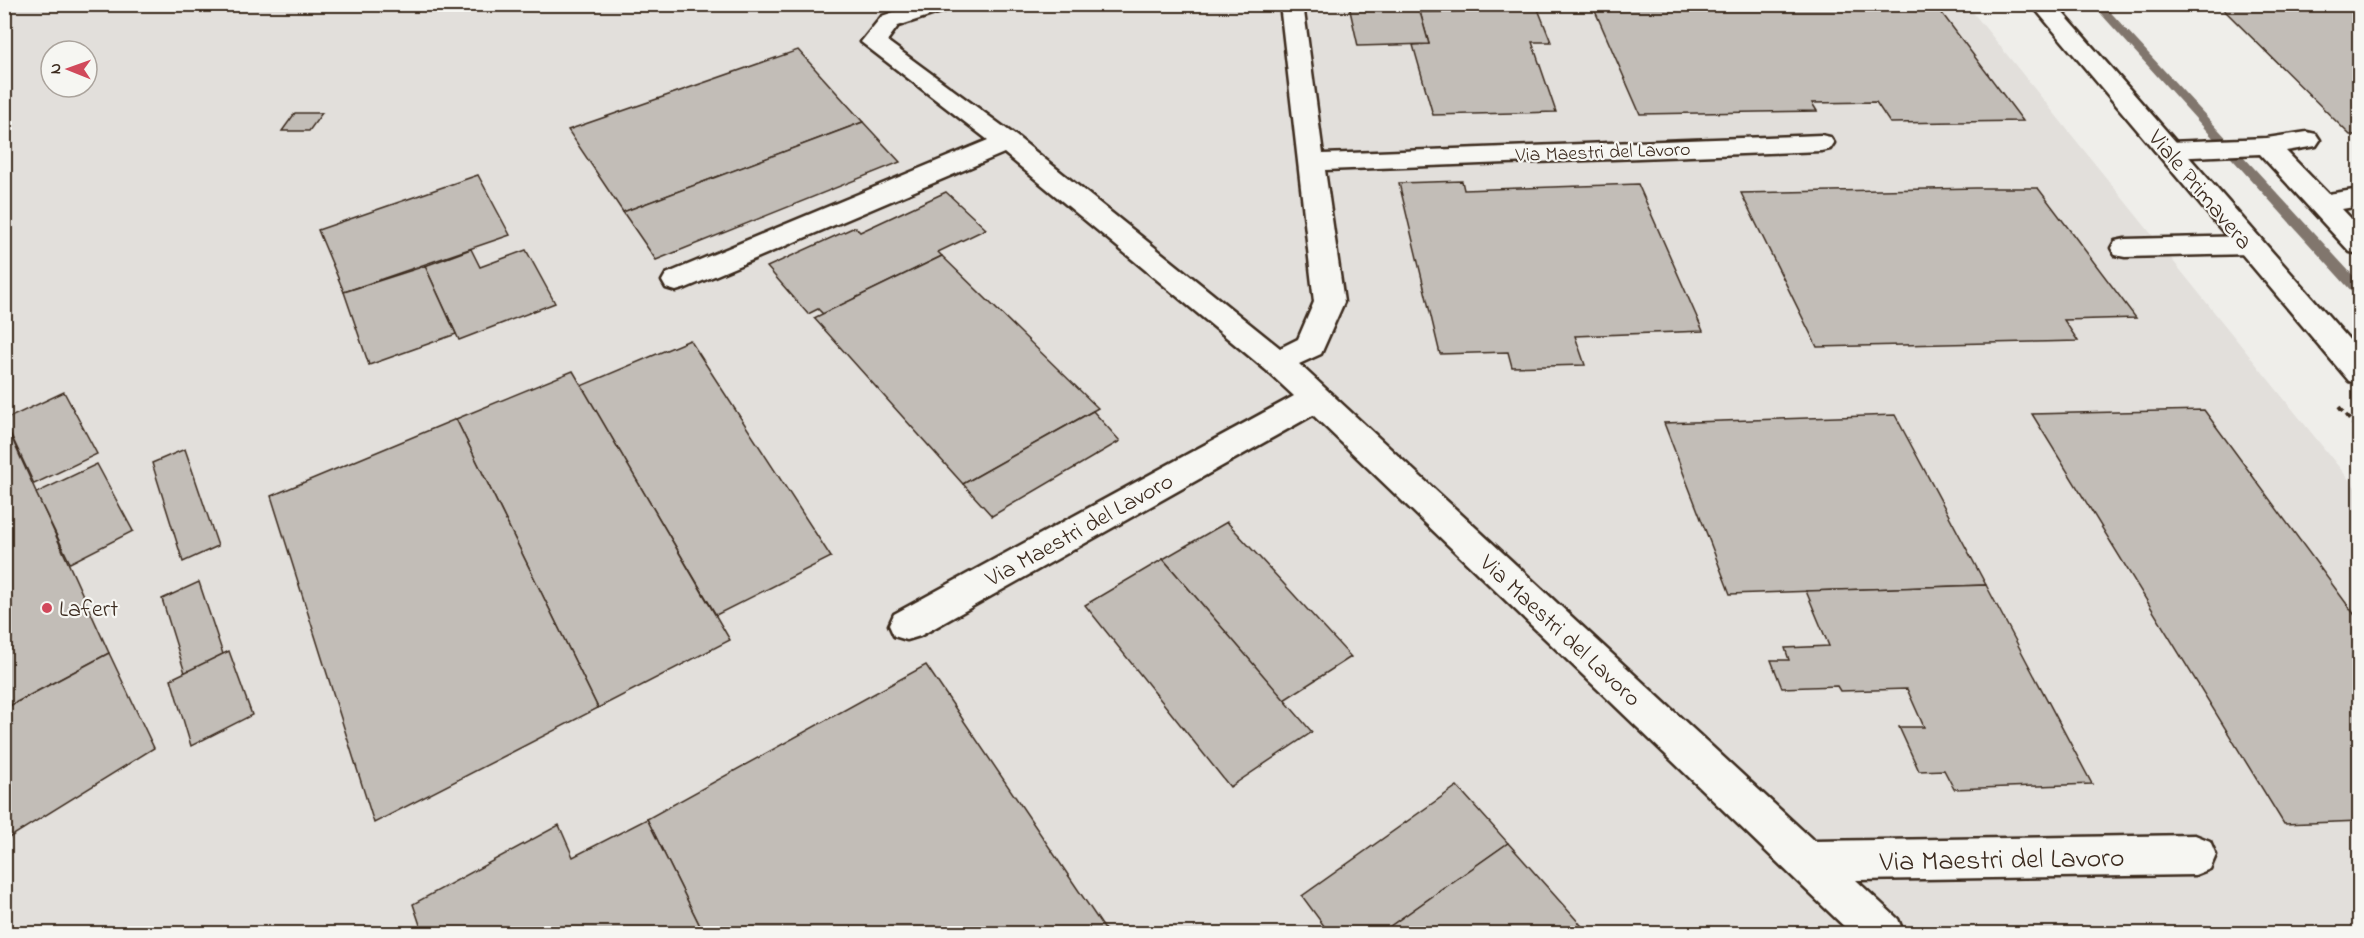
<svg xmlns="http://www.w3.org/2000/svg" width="2364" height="938" font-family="'Indie Flower',sans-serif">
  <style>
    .built { fill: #e2dfdb; fill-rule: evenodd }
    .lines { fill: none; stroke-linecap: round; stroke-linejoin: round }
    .stream { fill: #81766d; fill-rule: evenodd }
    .building { fill: #c2bdb7; stroke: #3b2a1e; stroke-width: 1.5 }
    .minor-casing { stroke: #3b2a1e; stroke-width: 5 }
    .major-casing { stroke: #3b2a1e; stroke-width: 5 }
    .path { stroke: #3b2a1e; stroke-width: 4; stroke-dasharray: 6 4.5; stroke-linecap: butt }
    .minor { fill: #f6f6f2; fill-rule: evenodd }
    .major { fill: #f6f6f2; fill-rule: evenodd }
    .poi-dot { fill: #d1495b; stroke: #f6f6f2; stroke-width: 2 }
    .labels { text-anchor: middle; stroke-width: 4.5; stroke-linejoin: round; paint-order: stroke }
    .far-street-label { font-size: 20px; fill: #3b2a1e; stroke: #f6f6f2 }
    .street-label { font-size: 24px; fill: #3b2a1e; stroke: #f6f6f2 }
    .poi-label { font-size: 24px; fill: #3b2a1e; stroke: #f6f6f2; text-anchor: start }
    .near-street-label { font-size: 28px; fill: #3b2a1e; stroke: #f6f6f2 }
  </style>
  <rect width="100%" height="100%" fill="#efeeea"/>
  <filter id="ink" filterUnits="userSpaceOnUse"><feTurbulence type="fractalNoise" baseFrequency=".0167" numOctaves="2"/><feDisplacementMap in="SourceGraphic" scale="12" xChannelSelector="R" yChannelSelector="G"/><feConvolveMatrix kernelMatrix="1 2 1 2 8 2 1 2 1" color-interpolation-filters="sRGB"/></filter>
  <g filter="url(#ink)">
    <path class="built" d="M 5,5 L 1967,5 L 2359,492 L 2359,933 L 5,934 ZM 51,51 L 87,51 L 87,87 L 51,87 Z"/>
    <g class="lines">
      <path class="stream" d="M 2092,4 L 2103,4 L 2360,283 L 2360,296 L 2355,295 Z"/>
    </g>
    <g class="building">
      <path d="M 1472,4 L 1536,4 L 1551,42 L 1532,42 L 1556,112 L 1433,115 L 1413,45 L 1429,44 L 1420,12 L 1474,11 Z"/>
      <path d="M 1472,4 L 1474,11 L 1420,12 L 1429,44 L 1358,46 L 1349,6 Z"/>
      <path d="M 1592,4 L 1935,4 L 2023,121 L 1890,123 L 1876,102 L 1812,103 L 1817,111 L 1640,114 Z"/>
      <path d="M 2218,4 L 2360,4 L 2360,135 L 2350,135 Z"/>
      <path d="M 798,50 L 863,122 L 623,212 L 568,130 Z"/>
      <path d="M 295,113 L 322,113 L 309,131 L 282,131 Z"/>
      <path d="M 863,122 L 900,162 L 656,260 L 623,212 Z"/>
      <path d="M 478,175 L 510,235 L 344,292 L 318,230 Z"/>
      <path d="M 1462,181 L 1464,190 L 1638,184 L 1703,331 L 1575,336 L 1585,365 L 1512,367 L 1508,352 L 1440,354 L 1399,183 Z"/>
      <path d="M 1976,188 L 2038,188 L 2136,318 L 2064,320 L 2078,341 L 1817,347 L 1741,193 Z"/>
      <path d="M 946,192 L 986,229 L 938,252 L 942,256 L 823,314 L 818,309 L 808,314 L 767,267 L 855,227 L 860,232 Z"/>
      <path d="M 471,249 L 480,267 L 526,250 L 555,303 L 459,340 L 425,266 Z"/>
      <path d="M 942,256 L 1098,408 L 963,484 L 814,318 Z"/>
      <path d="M 425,266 L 456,334 L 369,365 L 344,292 Z"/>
      <path d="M 690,340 L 831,557 L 716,615 L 581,386 Z"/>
      <path d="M 573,371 L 730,640 L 598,708 L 456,419 Z"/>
      <path d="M 64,392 L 97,454 L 34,484 L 4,420 Z"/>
      <path d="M 2204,410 L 2360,622 L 2360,821 L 2284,824 L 2032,414 Z"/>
      <path d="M 1093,411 L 1120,441 L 992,516 L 963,484 Z"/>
      <path d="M 1895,415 L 1986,585 L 1730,594 L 1664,423 Z"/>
      <path d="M 456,419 L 598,708 L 374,823 L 271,496 Z"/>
      <path d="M 4,421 L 109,653 L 4,709 Z"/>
      <path d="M 185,449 L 218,546 L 183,562 L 152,463 Z"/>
      <path d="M 97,464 L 133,531 L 70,563 L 36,493 Z"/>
      <path d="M 1227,522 L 1351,657 L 1284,700 L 1163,559 Z"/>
      <path d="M 1163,559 L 1312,732 L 1230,787 L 1085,605 Z"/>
      <path d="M 199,582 L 223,654 L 185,673 L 162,599 Z"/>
      <path d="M 1986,585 L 2092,784 L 1954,789 L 1944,770 L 1919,771 L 1899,727 L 1924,727 L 1907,689 L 1840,691 L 1837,686 L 1782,688 L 1771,660 L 1789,660 L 1785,648 L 1829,646 L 1806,591 Z"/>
      <path d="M 229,651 L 252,715 L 191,746 L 171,679 Z"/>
      <path d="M 109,653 L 154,748 L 4,841 L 4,709 Z"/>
      <path d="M 926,665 L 1108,934 L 704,934 L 647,819 Z"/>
      <path d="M 1457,786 L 1508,843 L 1379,934 L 1330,934 L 1302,896 Z"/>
      <path d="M 647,819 L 704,934 L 423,934 L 413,904 L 559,825 L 573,857 Z"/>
      <path d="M 1508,843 L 1589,934 L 1379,934 Z"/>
    </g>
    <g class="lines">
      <g class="minor-casing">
        <g id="minor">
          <path d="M 917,4 L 953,4 L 950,9 L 898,26 L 887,41 L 1016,136 L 1280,348 L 1298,339 L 1314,302 L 1280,4 L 1303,4 L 1323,154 L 1821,135 L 1830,137 L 1834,143 L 1830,149 L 1821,151 L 1325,170 L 1344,302 L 1321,354 L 1299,364 L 1814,841 L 2195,835 L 2210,841 L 2216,855 L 2210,869 L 2195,875 L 1856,880 L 1898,919 L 1904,934 L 1852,934 L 1313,415 L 920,636 L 907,640 L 894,636 L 889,625 L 894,614 L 1294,396 L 1266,370 L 1004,153 L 686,288 L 676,291 L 666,288 L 662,281 L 666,274 L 988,140 L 861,42 L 882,16 Z"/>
          <path d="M 2307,132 L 2316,134 L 2320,140 L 2316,146 L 2286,151 L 2328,194 L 2360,189 L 2360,206 L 2342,209 L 2360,228 L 2360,254 L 2350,252 L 2260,154 L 2169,158 L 2160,156 L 2156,150 L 2160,144 L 2169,142 L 2267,138 Z"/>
          <path d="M 2250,236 L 2260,238 L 2264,245 L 2260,252 L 2250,254 L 2125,257 L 2115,255 L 2111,248 L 2115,241 L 2125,239 Z"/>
        </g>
      </g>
      <g class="major-casing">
        <path id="major" d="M 2031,4 L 2055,4 L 2360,352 L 2360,384 L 2349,381 Z"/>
      </g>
      <path class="path" d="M 2339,407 L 2360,432"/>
      <use href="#minor" class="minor"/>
      <use href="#major" class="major"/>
    </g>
  </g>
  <circle class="poi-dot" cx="47" cy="608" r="6"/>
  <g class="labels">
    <g class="far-street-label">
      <text transform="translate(1603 151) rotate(-2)" y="7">Via Maestri del Lavoro</text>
    </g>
    <g class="street-label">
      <text transform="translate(2201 189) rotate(50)" y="8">Viale Primavera</text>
      <text transform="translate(1079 529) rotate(-29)" y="8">Via Maestri del Lavoro</text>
      <text transform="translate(1561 630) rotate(43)" y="8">Via Maestri del Lavoro</text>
    </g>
    <g class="poi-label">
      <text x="59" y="616">Lafert</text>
    </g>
    <g class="near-street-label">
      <text transform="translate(2002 858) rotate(-1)" y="10">Via Maestri del Lavoro</text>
    </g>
  </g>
  <rect width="2364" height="938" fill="none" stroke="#f6f6f2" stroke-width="24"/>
  <rect x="12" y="12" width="2340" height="914" fill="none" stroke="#3b2a1e" stroke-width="2" filter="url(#ink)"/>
  <g transform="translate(69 69) rotate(271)"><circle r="28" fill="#f6f6f2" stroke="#aba49d" stroke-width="1.5"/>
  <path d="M0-4.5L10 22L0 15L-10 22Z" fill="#d1495b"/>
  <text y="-9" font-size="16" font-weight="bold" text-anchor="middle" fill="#3b2a1e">N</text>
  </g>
</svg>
